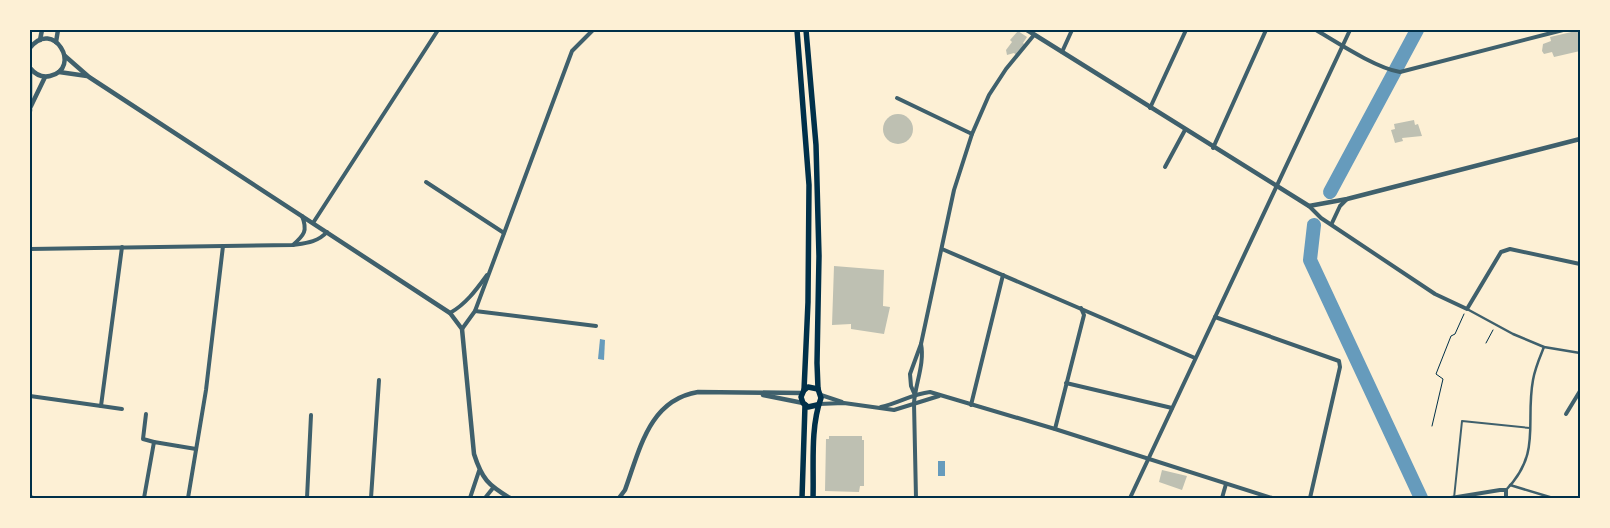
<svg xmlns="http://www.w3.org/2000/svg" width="1610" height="528" font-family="'PT Sans',sans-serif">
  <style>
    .water { fill: #669bbc }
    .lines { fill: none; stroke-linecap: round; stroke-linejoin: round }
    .river { stroke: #669bbc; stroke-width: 14 }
    .building { fill: #bec0b2 }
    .path { stroke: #003049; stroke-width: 1 }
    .service { stroke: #3f606c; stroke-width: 2 }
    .pedestrian { stroke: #3f606c; stroke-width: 2.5 }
    .minor { stroke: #3f606c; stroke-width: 4 }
    .tertiary { stroke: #3f606c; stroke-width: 4.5 }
    .primary { stroke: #003049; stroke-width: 5.5 }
    .neatline { fill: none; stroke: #003049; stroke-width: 2 }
  </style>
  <rect width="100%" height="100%" fill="#fdf0d5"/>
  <g class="water">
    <path d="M 600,339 L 605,340 L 604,360 L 598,359 Z"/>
    <rect x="938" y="461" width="7" height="15"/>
  </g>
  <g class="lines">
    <g class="river">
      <path d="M 1330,192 L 1417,30"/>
      <path d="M 1314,225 L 1310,260 L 1421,498"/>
    </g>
  </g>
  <g class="building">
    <path d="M 1580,30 L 1580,51 L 1554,57 L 1552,52 L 1544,54 L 1542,51 L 1543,44 L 1551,41 L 1550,37 Z"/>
    <path d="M 1018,31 L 1027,37 L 1023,43 L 1025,45 L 1016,55 L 1014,53 L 1007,55 L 1006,50 L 1012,42 L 1010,40 Z"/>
    <circle cx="898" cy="129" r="15"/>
    <path d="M 1414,120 L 1415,125 L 1418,124 L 1422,136 L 1402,138 L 1403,141 L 1395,143 L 1391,130 L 1395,129 L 1394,124 Z"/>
    <path d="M 834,266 L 884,270 L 883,306 L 890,307 L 884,334 L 851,329 L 851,324 L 832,325 Z"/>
    <path d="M 829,436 L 862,436 L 862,440 L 864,440 L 864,486 L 860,486 L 859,492 L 825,491 L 826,439 L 829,439 Z"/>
    <path d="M 1162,470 L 1187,476 L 1182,490 L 1159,482 Z"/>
  </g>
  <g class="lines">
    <g class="path">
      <path d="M 1486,343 L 1493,330"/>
      <path d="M 1432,426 L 1443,379 L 1436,374 L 1451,336 L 1455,334 L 1464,314"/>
    </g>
    <path class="service" d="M 1454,498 L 1462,421 L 1530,428"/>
    <g class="pedestrian">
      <path d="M 1467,309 L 1513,334 L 1544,347 L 1580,353"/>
      <path d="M 1510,485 L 1553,498"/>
      <path d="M 1506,490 C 1542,453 1525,423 1533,380 C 1535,368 1540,357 1544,347"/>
    </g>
    <g class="minor">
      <path d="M 1316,30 C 1338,43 1376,68 1400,72 L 1563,30"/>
      <path d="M 1062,52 L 1072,30"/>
      <path d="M 897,98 L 972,134"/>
      <path d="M 1150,108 L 1186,30"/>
      <path d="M 1213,148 L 1266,30"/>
      <path d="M 1165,167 L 1185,130"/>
      <path d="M 426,182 L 504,233"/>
      <path d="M 1309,206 L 1321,218 L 1435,294 L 1467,309 L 1501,252 L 1510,249 L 1580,264"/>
      <path d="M 313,223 L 438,30"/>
      <path d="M 1332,223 L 1340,206 L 1347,199"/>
      <path d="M 293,245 C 304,235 308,231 302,216"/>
      <path d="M 30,249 L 293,245 C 306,243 318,242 327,232"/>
      <path d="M 942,249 L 1195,358"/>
      <path d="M 475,311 L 596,326"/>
      <path d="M 450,313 C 466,304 476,290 487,275"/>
      <path d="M 1215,317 L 1339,361 L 1340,367 L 1310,498"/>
      <path d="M 462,329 L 475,311 L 572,51 L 593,30"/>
      <path d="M 1066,383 L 1172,408"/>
      <path d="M 914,393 L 911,386 L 910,374 L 921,344 L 954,190 L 972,134 L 989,95 L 1006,69 L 1034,35"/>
      <path d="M 821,395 L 842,402"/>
      <path d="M 30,396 L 101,406 L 122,247"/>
      <path d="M 819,404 L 844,403 L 894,410 L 939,396"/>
      <path d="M 971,405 L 1003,275"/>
      <path d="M 101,406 L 122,409"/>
      <path d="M 881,407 C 899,403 912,394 930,392 L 1055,429 L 1272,498"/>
      <path d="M 146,414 L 143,439 L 154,442"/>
      <path d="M 1566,414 L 1580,391"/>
      <path d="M 1055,429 L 1084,315 L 1081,308"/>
      <path d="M 30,497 L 33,498"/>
      <path d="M 144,498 L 154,442 L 196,449"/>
      <path d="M 188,498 L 206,390 L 223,246"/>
      <path d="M 307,498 L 311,415"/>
      <path d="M 371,498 L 379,380"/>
      <path d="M 470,498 L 479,471"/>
      <path d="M 485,498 L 493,488"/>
      <path d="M 916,498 L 914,403 C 915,385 925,363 921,344"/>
      <path d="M 1130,498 L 1350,30"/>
      <path d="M 1222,498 L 1226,484"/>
      <path d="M 1451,498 L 1500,490 L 1506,490 L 1506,498"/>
    </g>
    <g class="tertiary">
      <path d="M 1027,30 L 1309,206 L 1347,199 L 1580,139"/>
      <path d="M 40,40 L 42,30"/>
      <path d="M 56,42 L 58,30"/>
      <path d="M 30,48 C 53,18 83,68 50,76 C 42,78 35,74 30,68"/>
      <path d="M 65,56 L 89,77 L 450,313 L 462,329 L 474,454 C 482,479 488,485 510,498"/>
      <path d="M 59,72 L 87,76"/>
      <path d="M 31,106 L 45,77"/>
      <path d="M 30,111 L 30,68"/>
      <path d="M 763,395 L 803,403"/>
      <path d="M 619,498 L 625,490 C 640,449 649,400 698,392 L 802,393"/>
    </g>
    <g class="primary">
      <path d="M 797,30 L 809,185 L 808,302 L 804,390"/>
      <path d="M 806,30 L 816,145 L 819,256 L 817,363 L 818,389 L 821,398 C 810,428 814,466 813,498"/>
      <path d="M 817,405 L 808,407 L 803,403 L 801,397 L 804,390 L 808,387 L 818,389"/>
      <path d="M 802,498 L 805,405"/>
    </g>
  </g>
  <rect width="1610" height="528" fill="none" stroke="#fdf0d5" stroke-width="62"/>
  <rect x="31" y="31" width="1548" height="466" class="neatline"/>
</svg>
